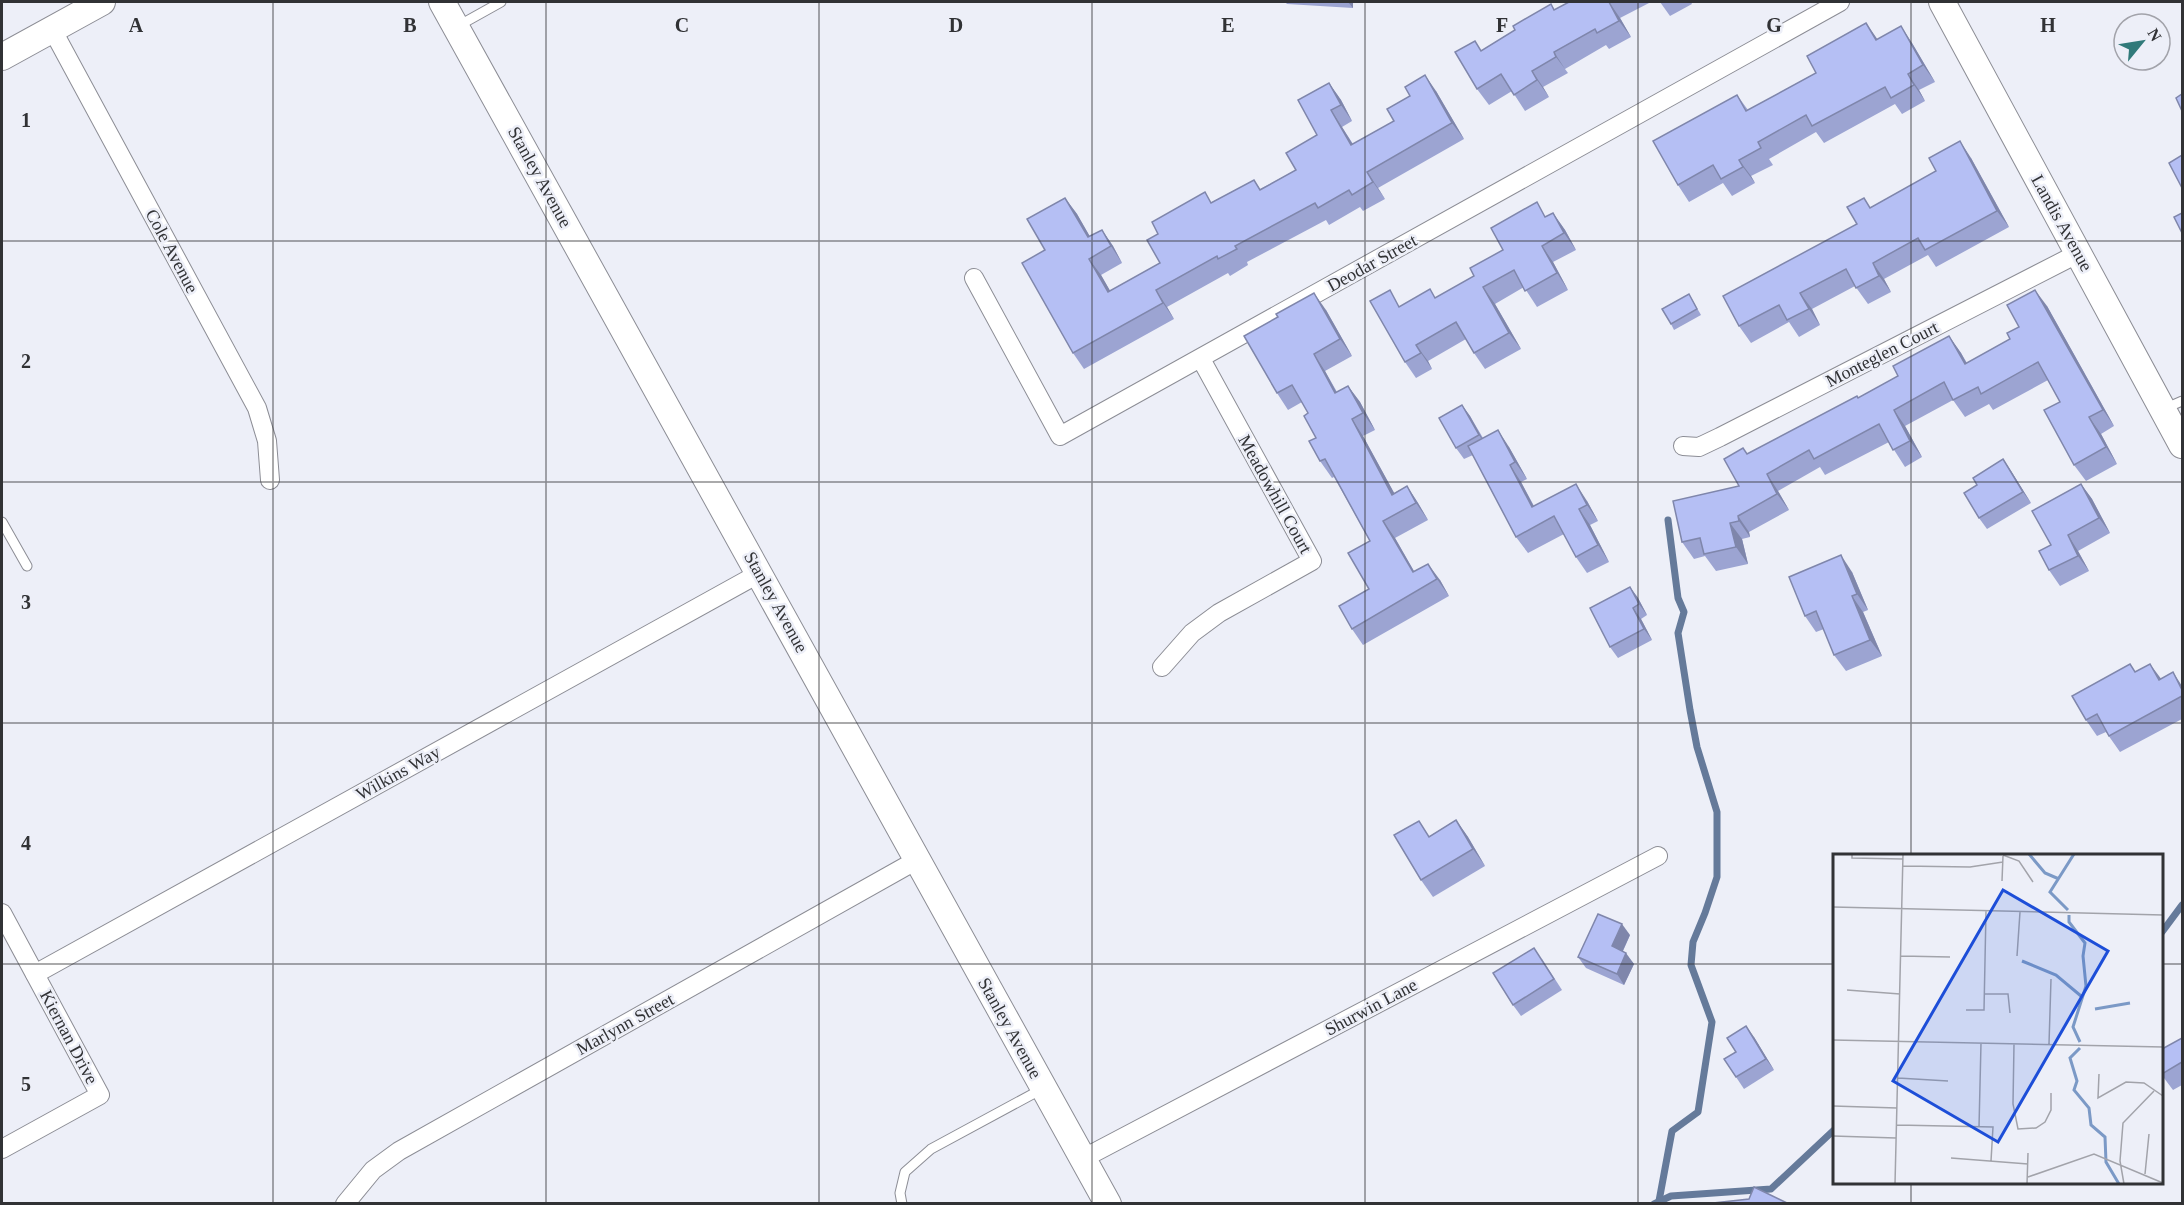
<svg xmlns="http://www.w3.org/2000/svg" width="2184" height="1205" font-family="'Times New Roman',serif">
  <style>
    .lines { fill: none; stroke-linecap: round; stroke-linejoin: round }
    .stream { stroke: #657a9a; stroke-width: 7 }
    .lane-casing { stroke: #8c8d95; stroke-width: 11 }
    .street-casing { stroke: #8c8d95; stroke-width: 20 }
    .secondary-casing { stroke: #8c8d95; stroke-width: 28 }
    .lane { stroke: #fff; stroke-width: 9 }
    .street { stroke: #fff; stroke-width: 18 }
    .secondary { stroke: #fff; stroke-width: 26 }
    .wall { fill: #9ca4d2 }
    .shaded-wall { fill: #7f86ab }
    .building { fill: #b5bff4; stroke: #7f86ab; stroke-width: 1.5 }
    .grid { fill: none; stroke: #313235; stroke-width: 1.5; stroke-opacity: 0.55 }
    .labels { text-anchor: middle; stroke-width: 5; stroke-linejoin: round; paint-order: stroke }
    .street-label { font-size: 18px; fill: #313235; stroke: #edeff8 }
    .inset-river { fill: none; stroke: #7b99c6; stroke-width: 3 }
    .inset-road { fill: none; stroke: #a2a3aa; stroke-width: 1.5 }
    .view { fill: #1d4ed8; fill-opacity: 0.15; stroke: #1d4ed8; stroke-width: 3 }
    .inset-edge { fill: none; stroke: #313235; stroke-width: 3 }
    .grid-label { font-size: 20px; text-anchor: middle; font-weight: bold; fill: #313235; stroke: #edeff8; stroke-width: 5; stroke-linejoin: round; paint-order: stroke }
  </style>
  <rect width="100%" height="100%" fill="#edeff8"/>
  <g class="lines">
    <g class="stream">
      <path d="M 2162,932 L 2182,905"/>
      <path d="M 1659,1201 L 1672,1131 L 1698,1112 L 1712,1022 L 1691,965 L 1693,942 L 1705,913 L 1717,877 L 1717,812 L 1697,747 L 1690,710 L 1678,633 L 1684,612 L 1678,598 L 1668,520"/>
      <path d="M 1654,1204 L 1671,1196 L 1771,1189 L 1834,1130"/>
    </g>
    <g class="lane-casing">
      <g id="lane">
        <path d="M 458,26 L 501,2"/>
        <path d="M 2166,408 L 2182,401"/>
        <path d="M 2,522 L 27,566"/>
        <path d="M 902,1204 L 900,1193 L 905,1172 L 931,1149 L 1042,1089"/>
      </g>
    </g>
    <g class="street-casing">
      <g id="street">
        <path d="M 52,29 L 257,408 L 267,441 L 270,480"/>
        <path d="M 974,278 L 1060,436 L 1840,2"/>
        <path d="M 1683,446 L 1699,447 L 1720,437 L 2079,253"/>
        <path d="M 1162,667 L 1192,633 L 1219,613 L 1312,561 L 1201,359"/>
        <path d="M 2,913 L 100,1095 L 2,1149"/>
        <path d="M 35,974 L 760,573"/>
        <path d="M 1084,1158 L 1658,856"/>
        <path d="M 345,1204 L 373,1170 L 399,1151 L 917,860"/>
      </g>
    </g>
    <g class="secondary-casing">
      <g id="secondary">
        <path d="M 442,2 L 1108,1204"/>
        <path d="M 1942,2 L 2182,445"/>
        <path d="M 2,57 L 102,2"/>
      </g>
    </g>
    <use href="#lane" class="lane"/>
    <use href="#street" class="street"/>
    <use href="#secondary" class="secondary"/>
  </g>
  <g class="wall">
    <path d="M 1285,2 L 1353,2 L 1353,8 L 1287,4 Z"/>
    <path d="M 1569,2 L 1651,2 L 1620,18 L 1631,37 L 1609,49 L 1606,45 L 1565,69 L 1568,73 L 1543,87 L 1549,97 L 1525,111 L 1512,91 L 1489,105 L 1477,89 L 1481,51 L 1515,30 L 1551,4 L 1555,10 Z"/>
    <path d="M 1660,2 L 1691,2 L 1692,4 L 1670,16 Z"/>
    <path d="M 1878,39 L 1912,43 L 1935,82 L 1919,90 L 1925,101 L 1902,114 L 1895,104 L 1824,143 L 1816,132 L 1769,159 L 1773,165 L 1751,176 L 1755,183 L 1732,196 L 1723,183 L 1689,202 L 1678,185 L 1737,95 L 1748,110 Z"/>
    <path d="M 1329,83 L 1341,100 L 1352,121 L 1342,127 L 1353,144 L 1394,121 L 1436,91 L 1464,139 L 1378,188 L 1385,199 L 1363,211 L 1360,207 L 1329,225 L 1326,220 L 1247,262 L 1248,265 L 1230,276 L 1228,273 L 1167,307 L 1174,319 L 1084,369 L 1073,353 L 1045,250 L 1065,198 L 1077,214 L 1090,237 L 1102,230 L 1113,246 L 1122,263 L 1101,275 L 1110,291 L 1160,263 L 1212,202 L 1254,180 L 1260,189 L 1296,170 L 1317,135 Z"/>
    <path d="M 1971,158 L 2009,227 L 1936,267 L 1928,255 L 1884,279 L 1891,292 L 1868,304 L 1855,286 L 1812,309 L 1820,325 L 1799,337 L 1789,322 L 1751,343 L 1739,326 L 1857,224 L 1871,207 Z"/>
    <path d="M 1553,213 L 1565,230 L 1576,250 L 1553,262 L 1568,290 L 1537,307 L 1524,287 L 1495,304 L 1521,349 L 1485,369 L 1474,353 L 1466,339 L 1428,361 L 1432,369 L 1416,378 L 1405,362 L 1401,306 L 1436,298 L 1474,276 L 1503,250 L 1547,216 Z"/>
    <path d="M 1689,294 L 1701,315 L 1674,330 L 1671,324 Z"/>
    <path d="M 2047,306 L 2114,426 L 2101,434 L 2117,464 L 2086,481 L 2074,465 L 2060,402 L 2048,380 L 1993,410 L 1989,404 L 1965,417 L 1953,400 L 1905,426 L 1922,457 L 1905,467 L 1889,442 L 1825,475 L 1820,467 L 1778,491 L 1789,510 L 1749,532 L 1750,537 L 1742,539 L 1748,564 L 1716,571 L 1705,556 L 1694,559 L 1682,542 L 1739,486 L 1748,454 L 1858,398 L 1898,376 L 1949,336 L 1961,353 L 1967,363 L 2010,339 L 2019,327 Z"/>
    <path d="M 1326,310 L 1352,356 L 1325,371 L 1337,392 L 1348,386 L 1360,402 L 1375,430 L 1363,436 L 1394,493 L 1407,486 L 1418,503 L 1428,520 L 1395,538 L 1414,571 L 1440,580 L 1449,596 L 1363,645 L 1352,629 L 1369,589 L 1370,541 L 1334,477 L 1332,478 L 1320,461 L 1316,438 L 1308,413 L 1302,402 L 1288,410 L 1277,393 L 1278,317 Z"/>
    <path d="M 1462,405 L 1470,416 L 1483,438 L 1509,447 L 1527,479 L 1521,482 L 1534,506 L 1587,501 L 1598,521 L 1590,525 L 1609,562 L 1587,573 L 1576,557 L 1564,534 L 1528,553 L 1516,537 L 1473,455 L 1464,459 L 1456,448 Z"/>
    <path d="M 2003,459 L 2011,471 L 2031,503 L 1987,529 L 1979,518 L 1977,485 Z"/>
    <path d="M 2081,484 L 2092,499 L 2110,533 L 2078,551 L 2089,571 L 2060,586 L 2049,570 L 2051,545 Z"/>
    <path d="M 1852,572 L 1868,610 L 1863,612 L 1882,656 L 1846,671 L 1834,655 L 1824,629 L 1816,632 L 1805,616 Z"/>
    <path d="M 1630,587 L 1638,598 L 1647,615 L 1641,619 L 1652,640 L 1618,658 L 1610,647 Z"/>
    <path d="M 2136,672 L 2182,686 L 2182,719 L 2120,752 L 2106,732 L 2097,736 L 2086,720 Z"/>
    <path d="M 1456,820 L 1468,837 L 1485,866 L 1433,897 L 1421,880 L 1430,836 Z"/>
    <path d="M 1630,935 L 1623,951 L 1634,964 L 1624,985 L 1586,968 L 1578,957 Z"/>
    <path d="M 1542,959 L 1562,990 L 1521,1016 L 1513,1005 Z"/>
    <path d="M 1754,1037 L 1774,1070 L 1744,1089 L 1736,1077 L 1736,1052 Z"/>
    <path d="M 2182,1038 L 2182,1085 L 2173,1090 L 2164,1078 L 2162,1079 L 2162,1049 Z"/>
  </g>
  <g class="shaded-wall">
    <path d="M 1348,2 L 1353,2 L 1353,8 Z"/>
    <path d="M 1609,2 L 1620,18 L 1631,37 L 1619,21 Z"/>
    <path d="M 1866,23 L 1878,40 L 1876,40 Z"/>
    <path d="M 1901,26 L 1912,43 L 1935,82 L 1923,65 Z"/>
    <path d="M 1554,52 L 1565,69 L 1568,73 L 1556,57 Z"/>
    <path d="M 1532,71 L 1543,87 L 1549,97 L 1537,80 Z"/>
    <path d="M 1908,74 L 1919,90 L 1925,101 L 1914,85 Z"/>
    <path d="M 1425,75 L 1436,91 L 1464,139 L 1452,123 Z"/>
    <path d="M 1329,83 L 1341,100 L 1352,121 L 1341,105 Z"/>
    <path d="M 1331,110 L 1342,127 L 1363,161 L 1351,145 Z"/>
    <path d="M 1960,141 L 1971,158 L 2009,227 L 1997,211 Z"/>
    <path d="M 1739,160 L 1751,176 L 1755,183 L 1743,167 Z"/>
    <path d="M 1367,172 L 1378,188 L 1385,199 L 1373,182 Z"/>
    <path d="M 1065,198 L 1077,214 L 1100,254 L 1088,237 Z"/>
    <path d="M 1553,213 L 1565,230 L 1576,250 L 1564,233 Z"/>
    <path d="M 1102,230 L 1113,246 L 1122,263 L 1111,246 Z"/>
    <path d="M 1542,246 L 1553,262 L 1568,290 L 1557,273 Z"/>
    <path d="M 1089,259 L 1101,275 L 1120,308 L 1108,292 Z"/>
    <path d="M 1873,263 L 1884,279 L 1891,292 L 1879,276 Z"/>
    <path d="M 1483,287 L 1495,304 L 1521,349 L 1509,333 Z"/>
    <path d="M 1156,290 L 1167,307 L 1174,319 L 1163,303 Z"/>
    <path d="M 2035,290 L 2047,306 L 2114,426 L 2103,410 Z"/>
    <path d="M 1314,293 L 1326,310 L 1352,356 L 1340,339 Z"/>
    <path d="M 1800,293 L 1812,309 L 1820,325 L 1809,309 Z"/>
    <path d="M 1949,336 L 1961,353 L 1976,381 L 1965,364 Z"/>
    <path d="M 1416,345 L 1428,361 L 1432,369 L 1421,353 Z"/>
    <path d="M 1314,354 L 1325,371 L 1346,410 L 1335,393 Z"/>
    <path d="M 1348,386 L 1360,402 L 1375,430 L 1363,413 Z"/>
    <path d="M 1462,405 L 1470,416 L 1487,447 L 1479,435 Z"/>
    <path d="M 1894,410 L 1905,426 L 1922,457 L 1910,441 Z"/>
    <path d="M 2089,417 L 2101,434 L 2117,464 L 2106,447 Z"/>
    <path d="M 1352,419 L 1363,436 L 1404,511 L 1392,495 Z"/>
    <path d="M 1498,430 L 1509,447 L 1527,479 L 1515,462 Z"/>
    <path d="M 2003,459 L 2011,471 L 2031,503 L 2023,492 Z"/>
    <path d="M 1510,465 L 1521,482 L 1543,524 L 1532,507 Z"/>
    <path d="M 1767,474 L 1778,491 L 1789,510 L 1777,494 Z"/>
    <path d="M 1576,484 L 1587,501 L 1598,521 L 1587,505 Z"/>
    <path d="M 2081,484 L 2092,499 L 2110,533 L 2099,518 Z"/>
    <path d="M 1407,486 L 1418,503 L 1428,520 L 1416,503 Z"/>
    <path d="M 1579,509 L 1590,525 L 1609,562 L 1598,545 Z"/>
    <path d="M 1738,516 L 1749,532 L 1750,537 L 1739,521 Z"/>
    <path d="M 1383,521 L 1395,538 L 1424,589 L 1413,572 Z"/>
    <path d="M 1730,523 L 1742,539 L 1748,564 L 1736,547 Z"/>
    <path d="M 2068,535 L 2078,551 L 2089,571 L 2078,556 Z"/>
    <path d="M 1841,555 L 1852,572 L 1868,610 L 1857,594 Z"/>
    <path d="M 1428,564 L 1440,580 L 1449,596 L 1437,579 Z"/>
    <path d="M 1630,587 L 1638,598 L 1647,615 L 1639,604 Z"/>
    <path d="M 1852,596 L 1863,612 L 1882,656 L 1870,640 Z"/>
    <path d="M 1633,608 L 1641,619 L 1652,640 L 1644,629 Z"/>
    <path d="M 2150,664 L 2162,680 L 2159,680 Z"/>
    <path d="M 2173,672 L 2182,686 L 2182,690 Z"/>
    <path d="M 1456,820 L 1468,837 L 1485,866 L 1473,849 Z"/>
    <path d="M 1622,924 L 1630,935 L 1620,957 L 1612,946 Z"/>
    <path d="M 1626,953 L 1634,964 L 1624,985 L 1617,974 Z"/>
    <path d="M 1746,1026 L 1754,1037 L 1774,1070 L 1766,1059 Z"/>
  </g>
  <g class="building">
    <path d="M 1569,2 L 1610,2 L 1609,2 L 1619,21 L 1597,33 L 1595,29 L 1554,52 L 1556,57 L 1532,71 L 1537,80 L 1514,95 L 1501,74 L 1477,89 L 1455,52 L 1475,41 L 1481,51 L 1515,30 L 1513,26 L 1551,4 L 1554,10 Z"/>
    <path d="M 1866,23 L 1876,40 L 1901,26 L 1923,65 L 1908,74 L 1914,85 L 1891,98 L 1885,87 L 1812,126 L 1806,115 L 1758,142 L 1761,148 L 1739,160 L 1743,167 L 1721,179 L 1713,165 L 1678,185 L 1653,141 L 1737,95 L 1746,111 L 1816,73 L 1807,56 Z"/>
    <path d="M 1425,75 L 1452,123 L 1367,172 L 1373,182 L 1352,195 L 1349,190 L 1318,208 L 1315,203 L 1235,246 L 1237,249 L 1218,259 L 1217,256 L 1156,290 L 1163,303 L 1073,353 L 1022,263 L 1045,250 L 1027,219 L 1065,198 L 1088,237 L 1102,230 L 1111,246 L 1089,259 L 1108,292 L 1160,263 L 1147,240 L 1158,234 L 1152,222 L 1205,192 L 1211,203 L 1254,180 L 1260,190 L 1296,170 L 1286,153 L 1317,135 L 1298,100 L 1329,83 L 1341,105 L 1331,110 L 1351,145 L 1394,121 L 1387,109 L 1410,96 L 1405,87 Z"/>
    <path d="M 2182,94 L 2182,111 L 2176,98 Z"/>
    <path d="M 1960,141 L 1997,211 L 1925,250 L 1918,238 L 1873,263 L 1879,276 L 1856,288 L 1846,269 L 1800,293 L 1809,309 L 1787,320 L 1779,305 L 1739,326 L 1723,296 L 1857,224 L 1847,207 L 1864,198 L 1870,208 L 1936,171 L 1929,158 Z"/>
    <path d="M 2182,155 L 2182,188 L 2169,163 Z"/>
    <path d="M 1537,202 L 1545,217 L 1553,213 L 1564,233 L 1542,246 L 1557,273 L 1525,291 L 1514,270 L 1483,287 L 1509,333 L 1474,353 L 1456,322 L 1416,345 L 1421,353 L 1405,362 L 1370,301 L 1390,290 L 1399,307 L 1430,289 L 1435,298 L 1474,276 L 1470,268 L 1503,250 L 1491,228 Z"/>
    <path d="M 2182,213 L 2182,233 L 2174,217 Z"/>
    <path d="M 2035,290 L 2103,410 L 2089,417 L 2106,447 L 2074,465 L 2044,410 L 2060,402 L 2038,362 L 1981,394 L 1978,387 L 1953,400 L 1944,382 L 1894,410 L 1910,441 L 1893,450 L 1879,424 L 1814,459 L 1809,450 L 1767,474 L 1777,494 L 1738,516 L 1739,521 L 1730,523 L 1736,547 L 1704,554 L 1700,538 L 1682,542 L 1673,501 L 1739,486 L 1724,459 L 1743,448 L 1747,454 L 1857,396 L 1858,398 L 1898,376 L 1893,366 L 1949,336 L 1965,364 L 2010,339 L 2007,333 L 2019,327 L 2007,305 Z"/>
    <path d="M 1314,293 L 1340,339 L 1314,354 L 1335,393 L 1348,386 L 1363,413 L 1352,419 L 1392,495 L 1407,486 L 1416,503 L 1383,521 L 1413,572 L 1428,564 L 1437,579 L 1352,629 L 1339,606 L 1369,589 L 1348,553 L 1370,541 L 1325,459 L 1320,461 L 1309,441 L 1316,438 L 1304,416 L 1308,413 L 1292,385 L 1277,393 L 1244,336 L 1278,317 L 1276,314 Z"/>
    <path d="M 1689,294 L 1697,309 L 1671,324 L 1662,309 Z"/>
    <path d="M 1462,405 L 1479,435 L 1456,448 L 1439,418 Z"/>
    <path d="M 1498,430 L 1515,462 L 1510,465 L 1532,507 L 1576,484 L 1587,505 L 1579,509 L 1598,545 L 1576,557 L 1554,516 L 1516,537 L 1468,446 Z"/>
    <path d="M 2003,459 L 2023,492 L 1979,518 L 1964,493 L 1977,485 L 1973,478 Z"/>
    <path d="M 2081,484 L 2099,518 L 2068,535 L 2078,556 L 2049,570 L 2039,551 L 2051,545 L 2032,511 Z"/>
    <path d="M 1841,555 L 1857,594 L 1852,596 L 1870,640 L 1834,655 L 1816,611 L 1805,616 L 1789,577 Z"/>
    <path d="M 1630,587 L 1639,604 L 1633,608 L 1644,629 L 1610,647 L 1590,608 Z"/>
    <path d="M 2130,664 L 2135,672 L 2150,664 L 2159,680 L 2173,672 L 2182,690 L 2182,696 L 2109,736 L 2097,714 L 2086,720 L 2072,696 Z"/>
    <path d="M 1456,820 L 1473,849 L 1421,880 L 1394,835 L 1419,821 L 1429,837 Z"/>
    <path d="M 1598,914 L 1622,924 L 1612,946 L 1626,953 L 1617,974 L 1578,957 Z"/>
    <path d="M 1534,948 L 1554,979 L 1513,1005 L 1493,973 Z"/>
    <path d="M 1746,1026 L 1766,1059 L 1736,1077 L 1724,1059 L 1736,1052 L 1727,1038 Z"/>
    <path d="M 2182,1038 L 2182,1062 L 2162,1074 L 2162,1049 Z"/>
    <path d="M 1754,1187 L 1787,1203 L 1713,1203 L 1749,1199 Z"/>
  </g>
  <path class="grid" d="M 273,2 L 273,1204M 546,2 L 546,1204M 819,2 L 819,1204M 1092,2 L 1092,1204M 1365,2 L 1365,1204M 1638,2 L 1638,1204M 1911,2 L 1911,856M 2,241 L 2182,241M 2,482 L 2182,482M 2,723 L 2182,723M 2,964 L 1834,964M 2162,964 L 2182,964M 1911,1182 L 1911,1204"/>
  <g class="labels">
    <g class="street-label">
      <text transform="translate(540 177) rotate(61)" y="6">Stanley Avenue</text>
      <text transform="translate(2062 223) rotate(61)" y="6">Landis Avenue</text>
      <text transform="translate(172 251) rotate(62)" y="6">Cole Avenue</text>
      <text transform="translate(1372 263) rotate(-29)" y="6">Deodar Street</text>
      <text transform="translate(1882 354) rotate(-27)" y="6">Monteglen Court</text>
      <text transform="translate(1275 494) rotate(61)" y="6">Meadowhill Court</text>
      <text transform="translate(776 602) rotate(61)" y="6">Stanley Avenue</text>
      <text transform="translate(398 773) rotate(-29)" y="6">Wilkins Way</text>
      <text transform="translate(1371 1007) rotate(-28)" y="6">Shurwin Lane</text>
      <text transform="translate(625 1024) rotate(-29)" y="6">Marlynn Street</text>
      <text transform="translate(1010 1028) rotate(61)" y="6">Stanley Avenue</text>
      <text transform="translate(69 1037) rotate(62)" y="6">Kiernan Drive</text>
    </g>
  </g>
  <g transform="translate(1833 854)">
    <rect width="330" height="330" fill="#edeff8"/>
    <path class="inset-river" d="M 196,0 L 212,19 L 226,25M 235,56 L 217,38 L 241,0M 236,61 L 236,68 L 252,89 L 250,102 L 253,132 L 240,173 L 247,188M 189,107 L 223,121 L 248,142M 262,155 L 297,149M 247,194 L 237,204 L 244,227 L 241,236 L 256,254 L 258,271 L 272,283 L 273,308 L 286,330"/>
    <path class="inset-road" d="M 19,0 L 19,4 L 70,5M 170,1 L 186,7 L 200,28M 70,12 L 137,13 L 170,8M 169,27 L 170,2M 0,53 L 330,61M 68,102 L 117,103M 184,102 L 187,58M 14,136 L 67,140M 152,140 L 175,140 L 177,159M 133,156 L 151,156 L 153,57M 0,186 L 330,193M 181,190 L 180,250 L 185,275 L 203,274 L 212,268 L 218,256 L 218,239M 216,190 L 218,125M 266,220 L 265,244 L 293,228 L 311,229 L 330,242M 65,224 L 115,227M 0,252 L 64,254M 64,271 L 160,273 L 158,307M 146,273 L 148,189M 0,282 L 63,284M 118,304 L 195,310M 312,320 L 316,280M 195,323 L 261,300 L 330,329M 62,330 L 70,0M 194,330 L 195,299M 291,330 L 287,307 L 290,269 L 321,237"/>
    <path class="view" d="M 170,36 L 275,97 L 165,288 L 60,227 Z"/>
    <rect width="330" height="330" class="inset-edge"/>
  </g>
  <g class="grid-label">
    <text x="136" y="32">A</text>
    <text x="410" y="32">B</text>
    <text x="682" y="32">C</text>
    <text x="956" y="32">D</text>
    <text x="1228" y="32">E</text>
    <text x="1502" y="32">F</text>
    <text x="1774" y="32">G</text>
    <text x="2048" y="32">H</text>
    <text x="26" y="127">1</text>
    <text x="26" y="368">2</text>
    <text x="26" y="609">3</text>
    <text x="26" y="850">4</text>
    <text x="26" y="1091">5</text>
  </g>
  <rect width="2184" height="1205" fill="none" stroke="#313235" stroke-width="6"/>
  <g transform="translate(2142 42) rotate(60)"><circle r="28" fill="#edeff8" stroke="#a2a3aa" stroke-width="1.5"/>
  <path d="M0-4.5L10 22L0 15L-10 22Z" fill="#317a7a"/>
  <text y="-9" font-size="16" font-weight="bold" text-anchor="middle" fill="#313235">N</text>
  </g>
</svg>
